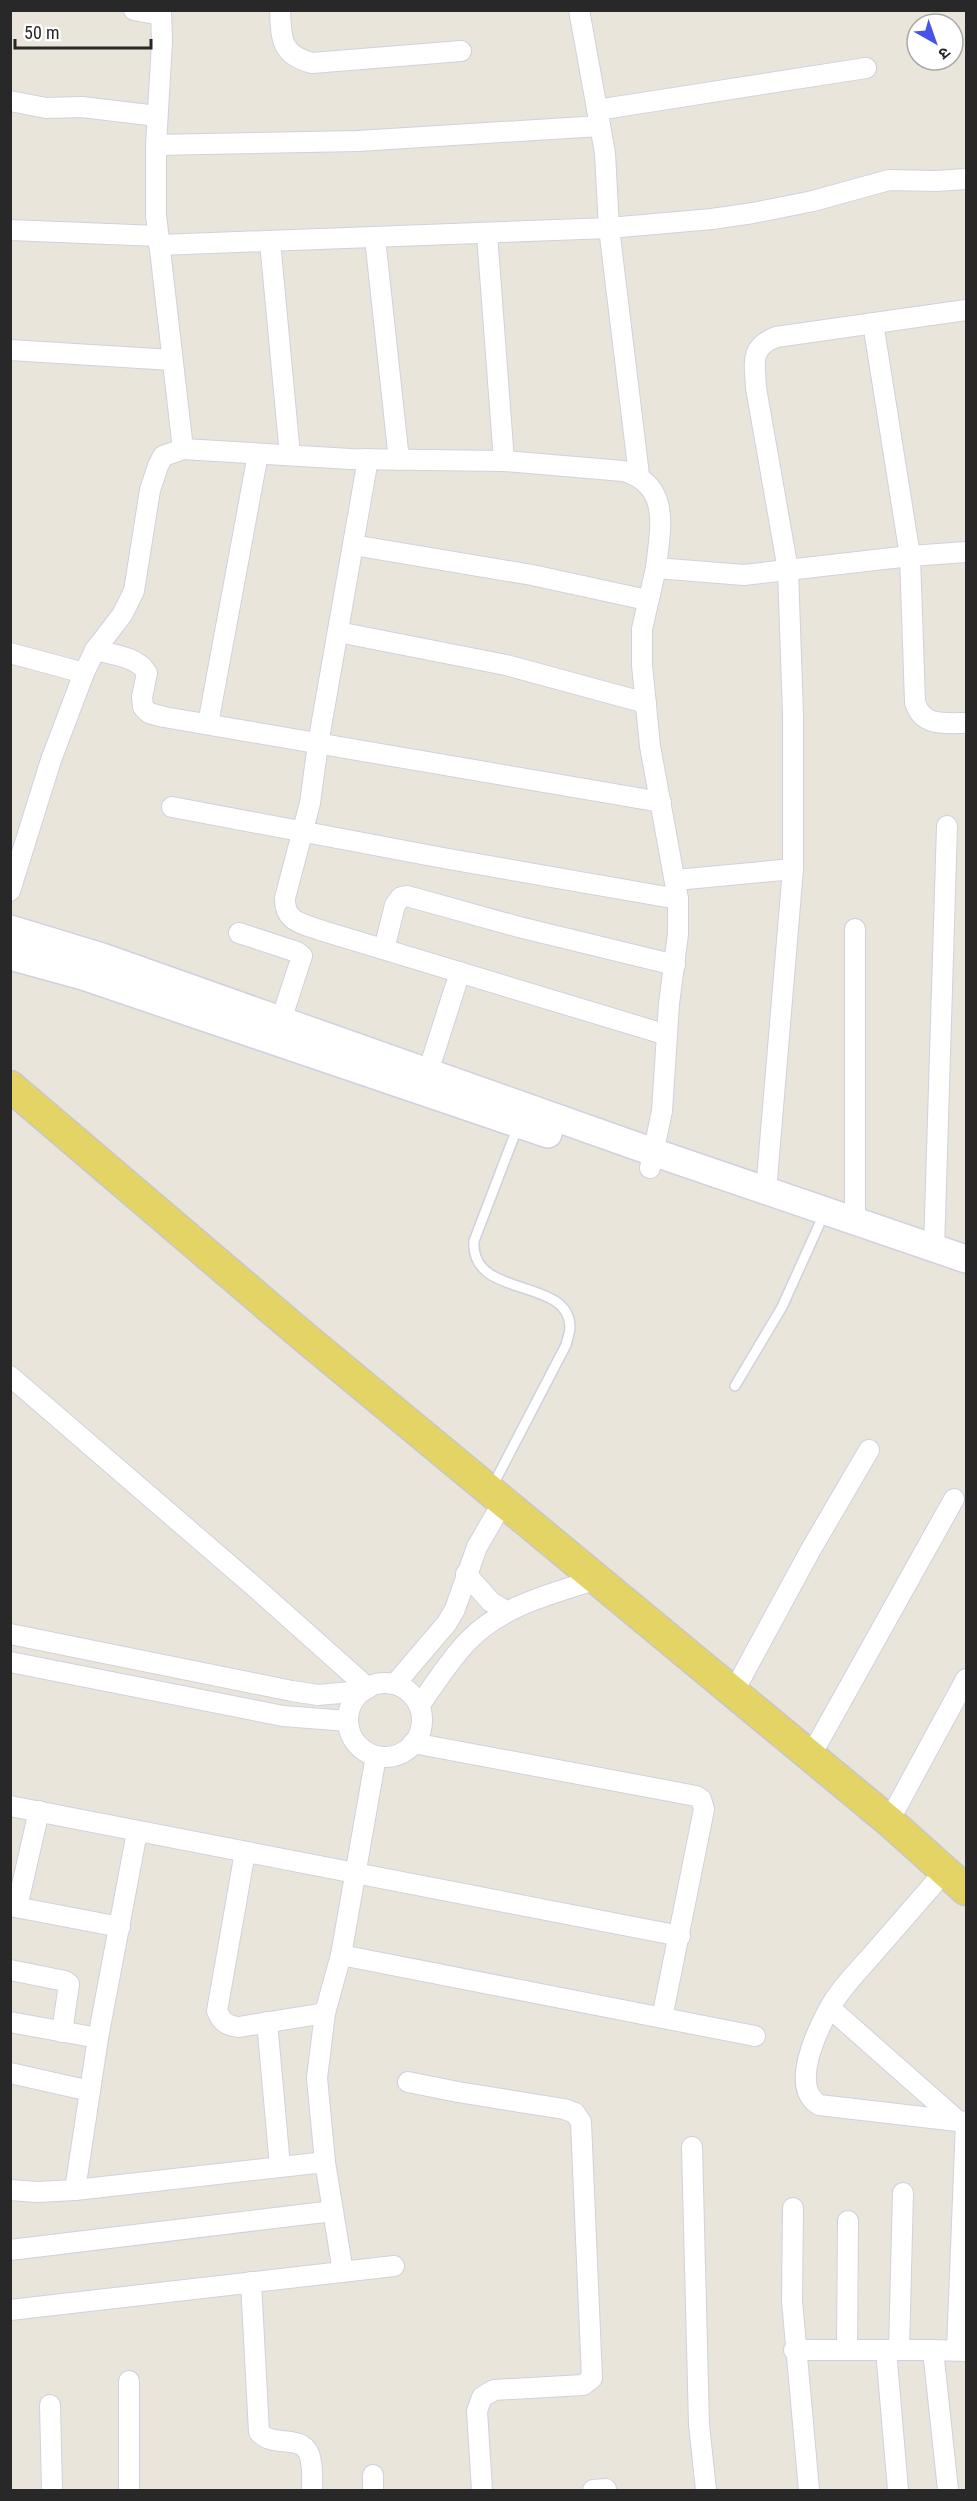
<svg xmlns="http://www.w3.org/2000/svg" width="977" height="2501" font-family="'Roboto Condensed','Noto Sans Devanagari',sans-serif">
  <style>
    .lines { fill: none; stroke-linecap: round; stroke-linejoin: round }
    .lane-casing { stroke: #d0d1e0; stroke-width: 12 }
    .street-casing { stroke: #d0d1e0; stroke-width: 22 }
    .secondary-casing { stroke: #d0d1e0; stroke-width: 30 }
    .primary-casing { stroke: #c7c7c7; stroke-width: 33 }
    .lane { stroke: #fff; stroke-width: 9 }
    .street { stroke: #fff; stroke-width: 20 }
    .secondary { stroke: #fff; stroke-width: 27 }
    .primary { stroke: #e4d465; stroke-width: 30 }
  </style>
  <rect width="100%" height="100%" fill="#e9e5db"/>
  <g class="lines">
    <g class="lane-casing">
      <g id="lane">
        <path d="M 735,1386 L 782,1307 L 819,1225"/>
        <path d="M 492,1487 L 566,1345 C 567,1340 570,1332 570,1327 C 569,1276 470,1300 474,1241 L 518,1126"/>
      </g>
    </g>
    <g class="street-casing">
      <g id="street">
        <path d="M 134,10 L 161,15"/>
        <path d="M 161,10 L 162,42 L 156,145 L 156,215 L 183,449"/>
        <path d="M 280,10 C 281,39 281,55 312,63 L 461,51"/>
        <path d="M 579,10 L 605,153 L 609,228 L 639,475"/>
        <path d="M 10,101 L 46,108 L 82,107 L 157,116"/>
        <path d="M 597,110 L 866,68"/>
        <path d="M 156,145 L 358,141 L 600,126"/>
        <path d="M 10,230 L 158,236"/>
        <path d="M 487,234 L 504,461"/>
        <path d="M 375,238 L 399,460"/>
        <path d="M 270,242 L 290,455"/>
        <path d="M 159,245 L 609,228 L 712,219 L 753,213 L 813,201 L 889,180 L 936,181 L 966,179"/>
        <path d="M 873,323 L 910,556 L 915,702 C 922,727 945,723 966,723"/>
        <path d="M 10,350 L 172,360"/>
        <path d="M 368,459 L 318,744 L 310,803 L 285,898 C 284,923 304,924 323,931 L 667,1035"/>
        <path d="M 353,545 L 532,575 L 647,600"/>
        <path d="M 338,632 L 506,665 L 646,703"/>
        <path d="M 95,650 C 112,655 137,656 147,673 L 142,697 L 143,707 L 149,713 L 164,717 L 661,802"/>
        <path d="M 10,653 L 84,673"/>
        <path d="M 208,724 L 258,454"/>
        <path d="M 172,807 L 443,858 L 678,899"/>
        <path d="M 676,880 L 793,869"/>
        <path d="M 10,891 L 51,760 L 84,673 L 95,650 L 122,615 L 134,591 L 150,490 L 158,466 L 163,456 L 183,449 L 350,459 L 504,461 L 623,471 C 672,485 660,529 656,568"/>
        <path d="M 239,933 L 297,952 L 302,956 L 281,1020"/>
        <path d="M 384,949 L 395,905 L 401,897 L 407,896 L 519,927 L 675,965"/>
        <path d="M 428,1072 L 460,972"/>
        <path d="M 650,1168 L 662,1111 L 669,1004 L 678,934 L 678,899 L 650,746 L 642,665 L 642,629 L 656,568 L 744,575 L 910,556 L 966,552"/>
        <path d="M 766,1191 L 793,869 L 793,715 L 788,570 L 756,388 C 755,362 749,348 776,337 L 966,310"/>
        <path d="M 855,1222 L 855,929"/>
        <path d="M 934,1249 L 947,826"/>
        <path d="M 10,1376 L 257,1589 L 368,1688"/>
        <path d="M 466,1574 L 491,1602 L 506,1611"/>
        <path d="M 10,1634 L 292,1691 L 318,1695 L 363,1691"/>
        <path d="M 10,1662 L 283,1716 L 348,1721"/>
        <circle cx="385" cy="1720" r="37"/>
        <path d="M 395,1684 L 447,1623 L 455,1609 L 477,1547 L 503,1502"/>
        <path d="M 733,1693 L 810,1551 L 869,1450"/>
        <path d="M 419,1706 C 435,1684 450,1659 469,1640 C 503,1605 552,1594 597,1579"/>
        <path d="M 413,1743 L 696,1796 L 701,1799 L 704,1809 L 662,2018"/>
        <path d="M 810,1757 L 954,1499"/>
        <path d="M 10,1806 L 680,1936"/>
        <path d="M 889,1821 L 966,1679"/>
        <path d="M 245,1852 L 217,2011 C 222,2022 227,2026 239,2027 L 325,2013"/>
        <path d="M 945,1871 C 921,1899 896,1927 872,1955 C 857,1972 840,1989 829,2009 C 816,2033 790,2087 819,2105 L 966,2122"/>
        <path d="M 10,1906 L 120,1927"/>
        <path d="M 17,1907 L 39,1811"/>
        <path d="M 341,1955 L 755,2036"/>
        <path d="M 10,1970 L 65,1981 L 69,1984 L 62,2032"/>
        <path d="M 830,2008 L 958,2121"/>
        <path d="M 10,2022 L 98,2038"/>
        <path d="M 267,2022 L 280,2166"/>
        <path d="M 10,2073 L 90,2091"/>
        <path d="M 408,2082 L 458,2092 L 564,2109 L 575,2113 L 581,2122 L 592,2378 L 583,2385 L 494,2390 L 482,2397 L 477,2411 L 482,2490"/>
        <path d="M 692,2147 L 699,2425 L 706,2490"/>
        <path d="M 10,2190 L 37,2192 L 75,2190 L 325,2162"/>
        <path d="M 75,2190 L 98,2038 L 137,1832"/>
        <path d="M 793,2208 L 792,2301 L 809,2490"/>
        <path d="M 10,2250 L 333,2211"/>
        <path d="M 343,2272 L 325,2162 L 317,2078 L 325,2013 L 341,1955 L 376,1756"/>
        <path d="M 251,2282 L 259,2432 C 274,2450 307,2430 311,2462 C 313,2471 312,2481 312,2490"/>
        <path d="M 10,2310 L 394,2266"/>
        <path d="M 794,2350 L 933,2350"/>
        <path d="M 847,2350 L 848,2221"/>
        <path d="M 886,2350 L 898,2490"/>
        <path d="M 899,2350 L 903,2193"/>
        <path d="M 957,2350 L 966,2122"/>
        <path d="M 129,2381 L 129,2490"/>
        <path d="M 50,2405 L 52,2490"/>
        <path d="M 373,2475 L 373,2490"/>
        <path d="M 593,2490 L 606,2489"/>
        <path d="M 948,2490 L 933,2350 L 966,2351"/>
      </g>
    </g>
    <g class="secondary-casing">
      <g id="secondary">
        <path d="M 10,929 L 102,957 L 653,1152 L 966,1259"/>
        <path d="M 10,956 L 83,976 L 548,1134"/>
      </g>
    </g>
    <g class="primary-casing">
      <path id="primary" d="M 10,1086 L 303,1336 L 889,1821 L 966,1890"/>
    </g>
    <use href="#lane" class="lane"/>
    <use href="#street" class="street"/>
    <use href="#secondary" class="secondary"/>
    <use href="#primary" class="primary"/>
  </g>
  <rect width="977" height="2501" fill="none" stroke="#282828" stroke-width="24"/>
  <g transform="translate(935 42) rotate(140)"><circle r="28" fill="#ffffff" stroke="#a9a9a9" stroke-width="1.5"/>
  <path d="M0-4.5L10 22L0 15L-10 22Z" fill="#4754ea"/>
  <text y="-9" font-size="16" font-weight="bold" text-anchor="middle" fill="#282828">उ</text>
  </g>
  <path d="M15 39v9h136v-9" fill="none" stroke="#282828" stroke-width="3"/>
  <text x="24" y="39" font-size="18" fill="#282828" stroke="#ffffff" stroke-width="4.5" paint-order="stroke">50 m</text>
</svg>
